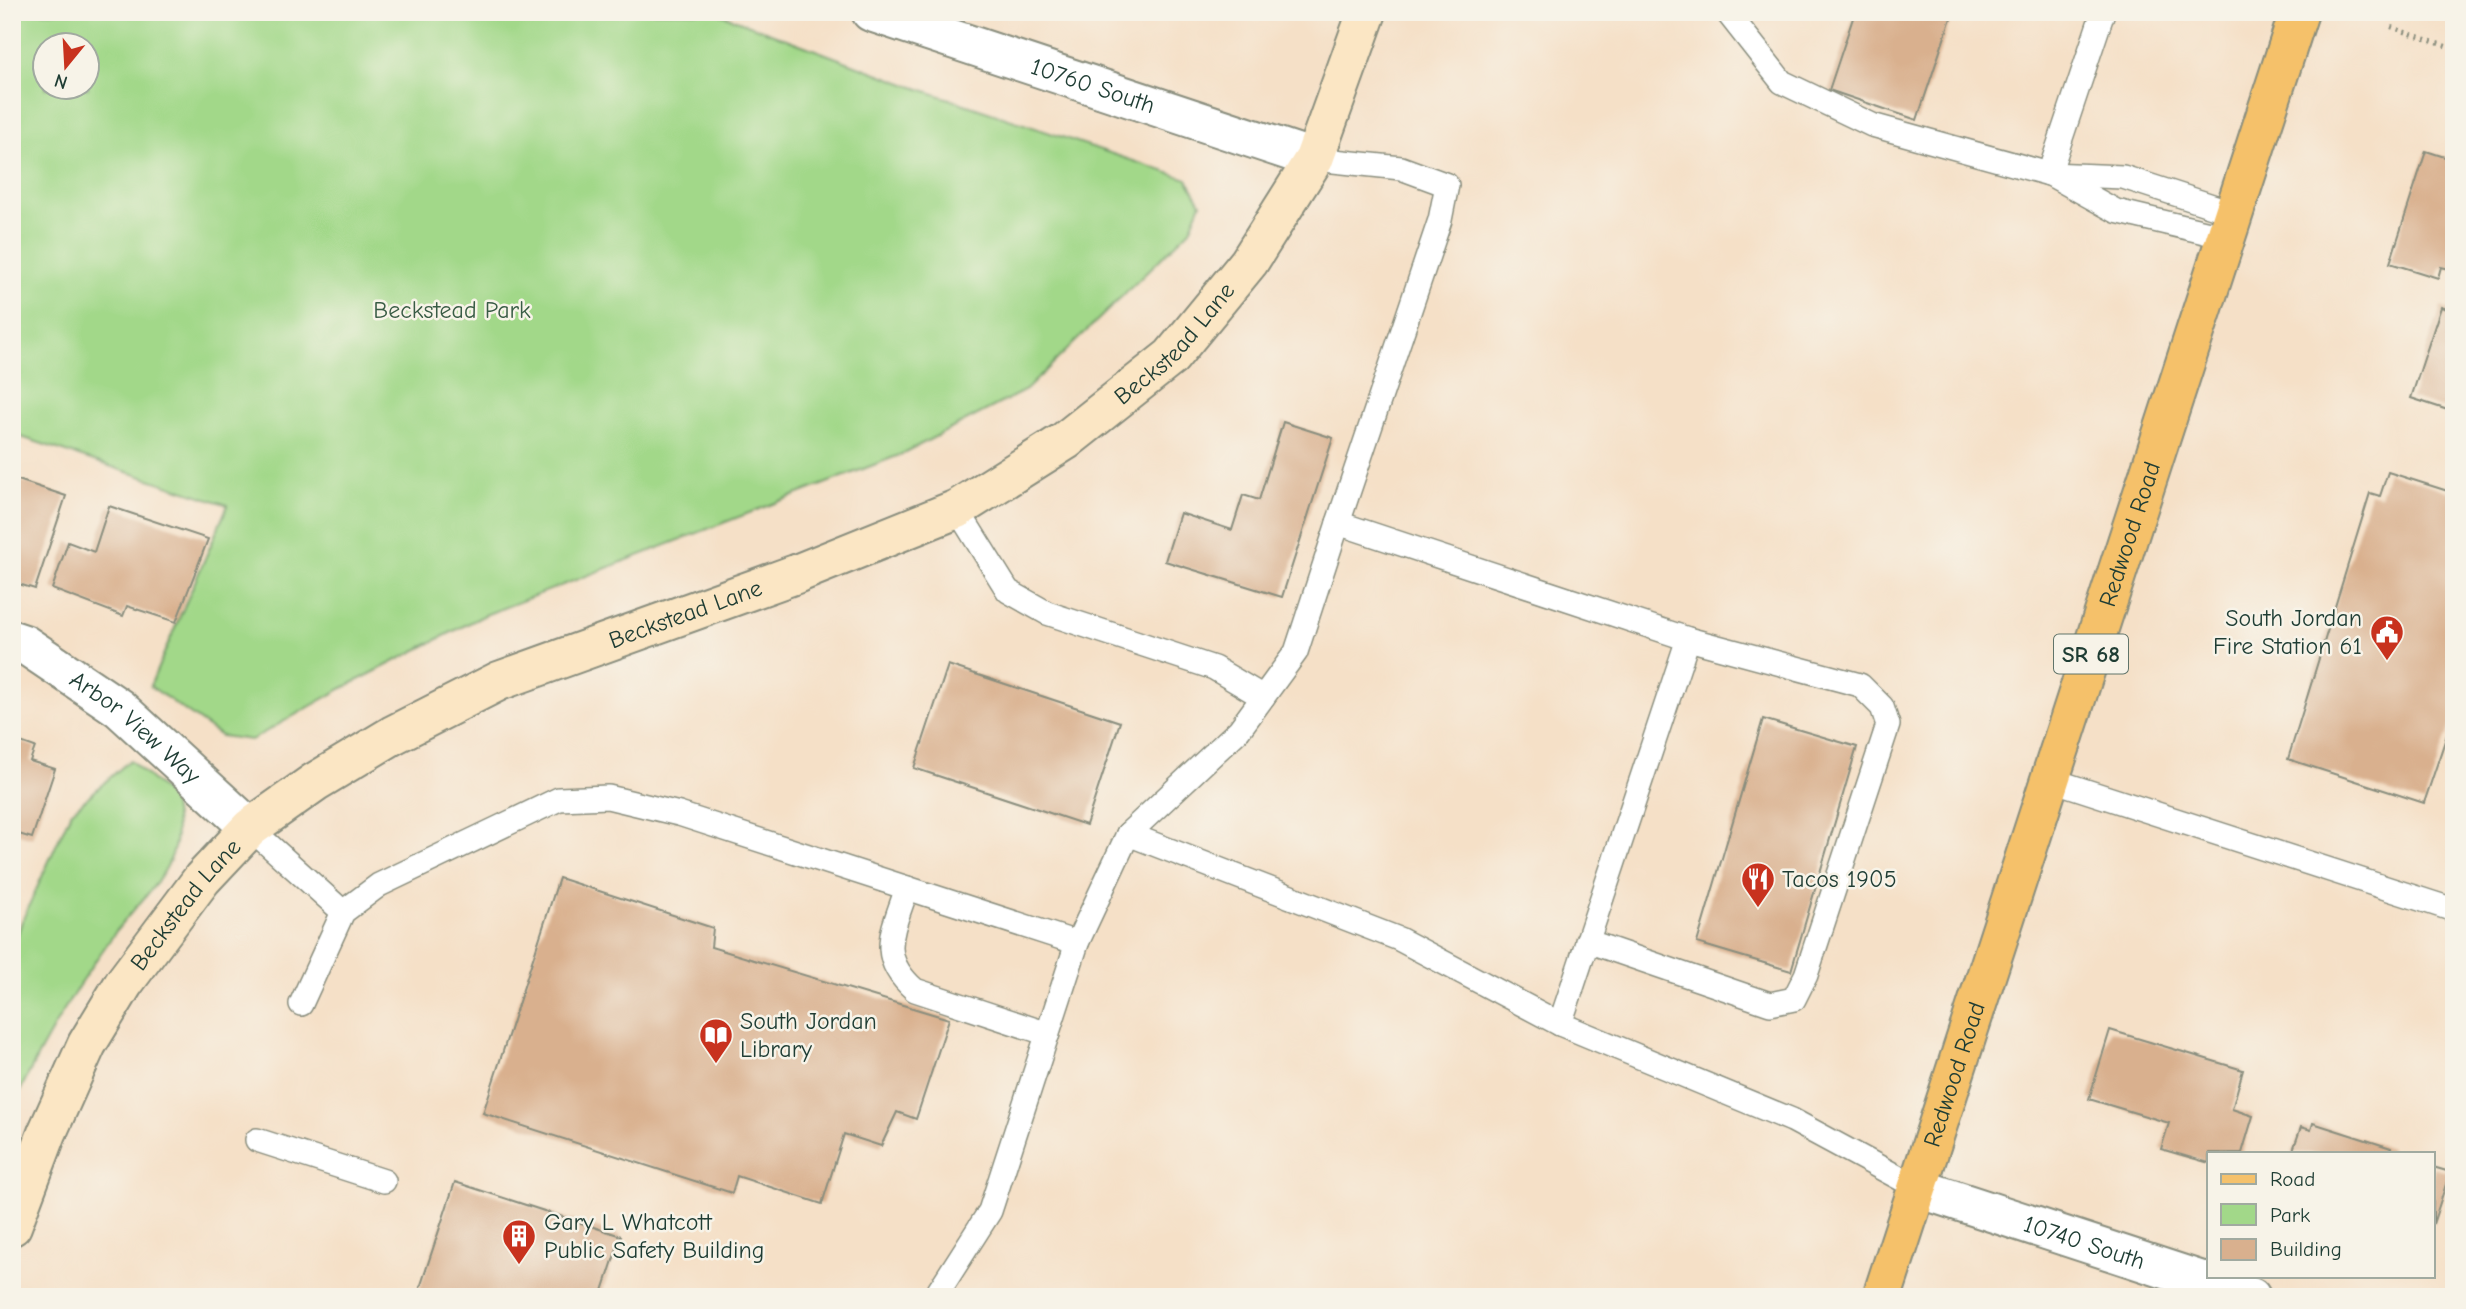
<svg xmlns="http://www.w3.org/2000/svg" width="2466" height="1309" font-family="'Comic Neue',sans-serif">
  <style>
    .green { fill: #a2d889; stroke: #608a5e; stroke-width: 2; fill-rule: evenodd }
    .building { fill: #d9b08e }
    .lines { fill: none; stroke-linecap: round; stroke-linejoin: round }
    .lane-casing { stroke: #8a8e7e; stroke-width: 26 }
    .street-casing { stroke: #8a8e7e; stroke-width: 42 }
    .secondary-casing { stroke: #8a8e7e; stroke-width: 42 }
    .primary-casing { stroke: #8a8e7e; stroke-width: 42 }
    .path { stroke: #8a8e7e; stroke-width: 4.5; stroke-dasharray: 2 5; stroke-linecap: butt }
    .lane { stroke: #fff; stroke-width: 23 }
    .street { stroke: #fff; stroke-width: 38 }
    .secondary { stroke: #fbe6c4; stroke-width: 38 }
    .primary { stroke: #f5c16b; stroke-width: 38 }
    .labels { text-anchor: middle; stroke-width: 5; stroke-linejoin: round; paint-order: stroke }
    .shield { fill: #f7f3e8; stroke: #60746a; stroke-width: 2 }
    .shield-label { font-size: 23px; font-weight: bold; fill: #1f3d34 }
    .street-label { font-size: 24px; fill: #1f3d34; stroke: #f7f3e8 }
    .park-label { font-size: 24px; fill: #395c45; stroke: #f7f3e8 }
    .poi-label { font-size: 24px; fill: #1f3d34; stroke: #f7f3e8; text-anchor: start }
  </style>
  <rect width="100%" height="100%" fill="#f7f3e8"/>
  <filter id="ink" filterUnits="userSpaceOnUse"><feTurbulence type="fractalNoise" baseFrequency=".0143" numOctaves="2"/><feDisplacementMap in="SourceGraphic" scale="14" xChannelSelector="R" yChannelSelector="G"/><feConvolveMatrix kernelMatrix="1 2 1 2 8 2 1 2 1" color-interpolation-filters="sRGB"/></filter>
  <filter id="wash" filterUnits="userSpaceOnUse"><feTurbulence type="fractalNoise" baseFrequency=".00686" numOctaves="4" result="noise"/><feDisplacementMap in="SourceGraphic" scale="28" xChannelSelector="R" yChannelSelector="G"/><feGaussianBlur stdDeviation="1.57" result="paint"/><feColorMatrix in="noise" values="0 0 0 0 0 0 0 0 0 0 0 0 0 0 0 0 0 1.4 0 .05"/><feComposite in="paint" operator="in"/></filter>
  <g filter="url(#wash)">
    <rect width="100%" height="100%" fill="#f5e0c7"/>
    <g class="green">
      <path d="M 12,12 L 715,12 L 911,86 L 1187,179 L 1201,203 L 1190,230 L 1026,390 L 902,454 L 485,615 L 341,689 L 251,740 L 221,736 L 150,686 L 228,505 L 12,434 ZM 46,46 L 88,46 L 88,88 L 46,88 Z"/>
      <path d="M 130,760 L 171,797 C 176,816 179,836 172,855 C 161,886 130,910 112,937 C 73,991 40,1047 12,1108 L 12,950 L 22,921 L 71,812 Z"/>
    </g>
    <g id="blocks">
      <g class="building">
        <path d="M 1855,12 L 1953,12 L 1917,120 L 1829,90 Z"/>
        <path d="M 2426,151 L 2454,160 L 2454,270 L 2441,267 L 2438,278 L 2390,263 Z"/>
        <path d="M 2441,307 L 2454,311 L 2454,412 L 2411,398 Z"/>
        <path d="M 1283,422 L 1333,438 L 1282,597 L 1165,561 L 1180,513 L 1232,530 L 1243,495 L 1259,500 Z"/>
        <path d="M 2388,472 L 2454,493 L 2454,714 L 2424,803 L 2288,759 L 2370,493 L 2380,496 Z"/>
        <path d="M 12,478 L 66,496 L 35,589 L 12,582 Z"/>
        <path d="M 109,506 L 208,539 L 176,622 L 127,606 L 123,616 L 52,589 L 68,542 L 94,552 Z"/>
        <path d="M 948,665 L 1120,722 L 1086,825 L 914,768 Z"/>
        <path d="M 1763,719 L 1857,747 L 1791,971 L 1697,943 Z"/>
        <path d="M 12,739 L 35,747 L 30,761 L 55,769 L 32,838 L 12,832 Z"/>
        <path d="M 559,878 L 713,928 L 711,947 L 949,1019 L 916,1119 L 897,1112 L 881,1146 L 844,1134 L 822,1204 L 737,1176 L 732,1193 L 483,1113 Z"/>
        <path d="M 2110,1030 L 2243,1070 L 2232,1109 L 2253,1116 L 2242,1153 L 2209,1153 L 2209,1163 L 2161,1149 L 2169,1123 L 2089,1099 Z"/>
        <path d="M 2313,1123 L 2391,1148 L 2390,1153 L 2292,1153 L 2301,1127 L 2311,1130 Z"/>
        <path d="M 2433,1167 L 2450,1172 L 2433,1224 Z"/>
        <path d="M 455,1182 L 621,1236 L 601,1297 L 417,1297 Z"/>
      </g>
    </g>
  </g>
  <g filter="url(#ink)">
    <use href="#blocks" fill-opacity="0" stroke="#8a8e7e" stroke-width="2"/>
    <g class="lines">
      <g class="lane-casing">
        <g id="lane">
          <path d="M 1727,12 L 1782,82 L 1872,125 L 2049,174 L 2123,177 L 2234,213"/>
          <path d="M 1314,159 L 1401,168 L 1447,185 L 1440,220 L 1338,523"/>
          <path d="M 2049,174 L 2103,12"/>
          <path d="M 2055,177 L 2116,211 L 2226,237"/>
          <path d="M 957,509 L 1008,591 L 1047,613 L 1214,668 L 1263,697"/>
          <path d="M 2049,779 L 2454,910"/>
          <path d="M 250,828 L 343,912"/>
          <path d="M 1128,834 L 1399,939 L 1560,1024"/>
          <path d="M 907,888 C 893,931 876,956 915,990 L 1048,1034"/>
          <path d="M 1587,941 L 1770,1004 L 1794,999 L 1806,975 L 1888,725 L 1882,707 L 1860,685 L 1688,639"/>
          <path d="M 1077,943 L 1128,834 L 1239,730 L 1296,652 L 1338,523 L 1688,639 L 1560,1024 L 1792,1120 L 1918,1188"/>
          <path d="M 301,1004 L 343,912 L 379,885 L 559,799 L 608,797 L 679,814 L 1077,943 L 990,1211 L 935,1297"/>
          <path d="M 257,1140 L 384,1181"/>
        </g>
      </g>
      <g class="street-casing">
        <g id="street">
          <path id="s1" d="M 871,12 L 1314,159"/>
          <path id="s2" d="M 12,640 L 24,644 L 119,708 L 250,828"/>
          <path id="s3" d="M 1918,1188 L 2251,1297"/>
        </g>
      </g>
      <g class="secondary-casing">
        <g id="secondary">
          <path id="s4" d="M 12,1226 L 47,1133 L 87,1044 L 124,983 L 202,879 L 250,828 L 315,782 L 393,735 L 499,681 L 796,574 L 957,509 L 1065,441 L 1171,357 L 1249,262 L 1314,159 L 1367,12"/>
        </g>
      </g>
      <g class="primary-casing">
        <g id="primary">
          <path id="s5" d="M 1882,1297 L 2299,12"/>
        </g>
      </g>
      <path class="path" d="M 2391,27 L 2454,49"/>
      <use href="#lane" class="lane"/>
      <use href="#street" class="street"/>
      <use href="#secondary" class="secondary"/>
      <use href="#primary" class="primary"/>
    </g>
  </g>
  <defs>
    <g id="civic-pin" transform="scale(1.75)"><path d="M0 17L-7.5 6A9.5 9.5 0 1 1 7.5 6Z" fill="#c8321e" stroke="#f7f3e8"/><path d="M-.6-6.5H3V-4.5H.6V-3L4-1V1h2V6H-6V1h2V-1L-.6-3ZM-1.2 2.5V6h2.4V2.5Z" fill="#fff"/></g>
    <g id="restaurant-pin" transform="scale(1.75)"><path d="M0 17L-7.5 6A9.5 9.5 0 1 1 7.5 6Z" fill="#c8321e" stroke="#f7f3e8"/><path d="M-5-6h1v4h1v-4h1v4h1v-4h1v5L-1.5 .5V6h-2V.5L-5-1ZM5-6V6H3V1.5H1.5Q1.5-4 5-6Z" fill="#fff"/></g>
    <g id="library-pin" transform="scale(1.75)"><path d="M0 17L-7.5 6A9.5 9.5 0 1 1 7.5 6Z" fill="#c8321e" stroke="#f7f3e8"/><path d="M-6-4Q-3-5.5-.7-3.5V5Q-3 3-6 4ZM6-4Q3-5.5 .7-3.5V5Q3 3 6 4Z" fill="#fff"/></g>
    <g id="building-pin" transform="scale(1.75)"><path d="M0 17L-7.5 6A9.5 9.5 0 1 1 7.5 6Z" fill="#c8321e" stroke="#f7f3e8"/><path d="M-4-6H4V6H1V3H-1V6H-4ZM-2.5-4.3h1.7v1.8h-1.7ZM.8-4.3h1.7v1.8H.8ZM-2.5-1h1.7V.8h-1.7ZM.8-1h1.7V.8H.8Z" fill="#fff"/></g>
  </defs>
  <g fill-rule="evenodd">
    <use href="#civic-pin" x="2387" y="632"/>
    <use href="#restaurant-pin" x="1758" y="879"/>
    <use href="#library-pin" x="716" y="1035"/>
    <use href="#building-pin" x="519" y="1236"/>
  </g>
  <g class="labels">
    <rect class="shield" x="2054" y="634.5" width="74" height="39" rx="5"/>
    <g class="shield-label">
      <text x="2091" y="662">SR 68</text>
    </g>
    <g class="street-label">
      <text dy="8" stroke="none"><textPath href="#s1" startOffset="234">10760 South</textPath></text>
      <text dy="8" stroke="none"><textPath href="#s4" startOffset="1522">Beckstead Lane</textPath></text>
      <text dy="8" stroke="none"><textPath href="#s5" startOffset="802">Redwood Road</textPath></text>
      <text dy="8" stroke="none"><textPath href="#s4" startOffset="956">Beckstead Lane</textPath></text>
      <text dy="8" stroke="none"><textPath href="#s2" startOffset="152">Arbor View Way</textPath></text>
      <text dy="8" stroke="none"><textPath href="#s4" startOffset="368">Beckstead Lane</textPath></text>
      <text dy="8" stroke="none"><textPath href="#s5" startOffset="234">Redwood Road</textPath></text>
      <text dy="8" stroke="none"><textPath href="#s3" startOffset="175">10740 South</textPath></text>
    </g>
    <g class="park-label">
      <text x="452" y="318">Beckstead Park</text>
    </g>
    <g class="poi-label">
      <text x="2362" y="626" text-anchor="end">South Jordan<tspan x="2362" dy="28">Fire Station 61</tspan></text>
      <text x="1782" y="887">Tacos 1905</text>
      <text x="740" y="1029">South Jordan<tspan x="740" dy="28">Library</tspan></text>
      <text x="544" y="1230">Gary L Whatcott<tspan x="544" dy="28">Public Safety Building</tspan></text>
    </g>
  </g>
  <rect width="2466" height="1309" fill="none" stroke="#f7f3e8" stroke-width="42"/>
  <rect x="2207" y="1152" width="228" height="126" fill="#f7f3e8" stroke="#a1aaa0" stroke-width="2"/>
  <rect x="2221" y="1174" width="35" height="10" fill="#f5c16b" stroke="#a1aaa0" stroke-width="2"/>
  <text x="2270" y="1186" font-size="21" fill="#1f3d34">Road</text>
  <rect x="2221" y="1204" width="35" height="21" fill="#a2d889" stroke="#a1aaa0" stroke-width="2"/>
  <text x="2270" y="1222" font-size="21" fill="#1f3d34">Park</text>
  <rect x="2221" y="1239" width="35" height="21" fill="#d9b08e" stroke="#a1aaa0" stroke-width="2"/>
  <text x="2270" y="1256" font-size="21" fill="#1f3d34">Building</text>
  <g transform="translate(66 66) rotate(198)"><circle r="33" fill="#f7f3e8" stroke="#a1aaa0" stroke-width="2"/>
  <path d="M0-5L12 26L0 18L-12 26Z" fill="#c8321e"/>
  <text y="-10" font-size="19" font-weight="bold" text-anchor="middle" fill="#1f3d34">N</text>
  </g>
</svg>
